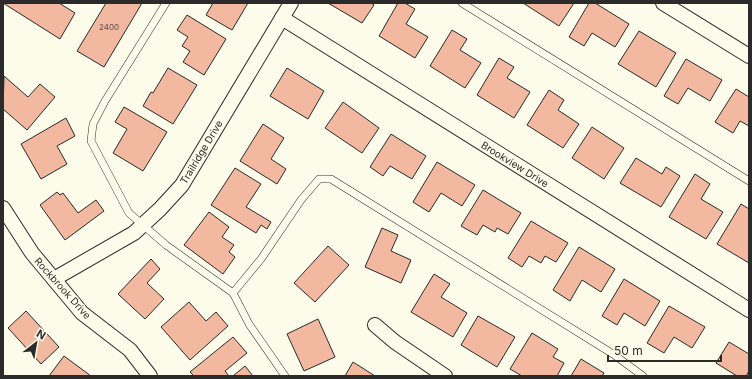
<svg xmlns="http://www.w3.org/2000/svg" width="752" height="379" font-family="Inter,sans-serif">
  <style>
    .building { fill: #f2b8a0; stroke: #2b2b2b }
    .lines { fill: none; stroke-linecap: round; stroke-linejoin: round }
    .service-casing { stroke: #2b2b2b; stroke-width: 8 }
    .minor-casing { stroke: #2b2b2b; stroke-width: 16 }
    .service { stroke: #fdfbea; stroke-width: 7 }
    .minor { stroke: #fdfbea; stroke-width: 14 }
    .labels { text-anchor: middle; stroke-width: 3; stroke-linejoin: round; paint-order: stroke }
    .number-label { font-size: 8px; fill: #5d4e48 }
    .street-label { font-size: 10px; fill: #2b2b2b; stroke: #fdfbea }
  </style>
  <rect width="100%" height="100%" fill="#fdfbea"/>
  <g class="building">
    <path d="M 3,3 L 59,3 L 75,13 L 60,39 Z"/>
    <path d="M 106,3 L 142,3 L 104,67 L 77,51 Z"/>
    <path d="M 213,3 L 248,3 L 232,30 L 206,15 Z"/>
    <path d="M 328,3 L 371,3 L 374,5 L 362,23 Z"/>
    <path d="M 398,3 L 405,3 L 415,9 L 406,24 L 428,37 L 415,58 L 379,36 Z"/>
    <path d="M 523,3 L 574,3 L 559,26 Z"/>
    <path d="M 589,3 L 595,3 L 629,24 L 615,47 L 592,33 L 584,46 L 569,37 Z"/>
    <path d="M 187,15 L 226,39 L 204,75 L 183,62 L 190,51 L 182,46 L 188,37 L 177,30 Z"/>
    <path d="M 452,30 L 467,39 L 460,50 L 481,63 L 465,88 L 430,66 Z"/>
    <path d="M 639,31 L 676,53 L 656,87 L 618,64 Z"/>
    <path d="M 499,58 L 514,67 L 507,78 L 530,92 L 514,118 L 477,95 Z"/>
    <path d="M 686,59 L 722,80 L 710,101 L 688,88 L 678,104 L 664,96 Z"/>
    <path d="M 168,68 L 197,85 L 173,124 L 143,106 L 151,92 L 153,93 Z"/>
    <path d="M 287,68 L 324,91 L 308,119 L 270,96 Z"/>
    <path d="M 4,76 L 28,97 L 40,84 L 55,97 L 27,130 L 3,109 Z"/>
    <path d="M 736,89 L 749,97 L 749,126 L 740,121 L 733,133 L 715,122 Z"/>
    <path d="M 549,90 L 564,100 L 558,110 L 579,124 L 563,148 L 527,125 Z"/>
    <path d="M 343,102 L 379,128 L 362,153 L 325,128 Z"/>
    <path d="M 124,107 L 167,132 L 143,171 L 113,153 L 127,129 L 115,122 Z"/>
    <path d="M 66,118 L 75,136 L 57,146 L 67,164 L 41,179 L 21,144 Z"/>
    <path d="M 263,124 L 284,138 L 271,159 L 286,169 L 277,184 L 240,161 Z"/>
    <path d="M 592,127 L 624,148 L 604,179 L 572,158 Z"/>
    <path d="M 391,134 L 426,156 L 412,179 L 390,166 L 383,176 L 370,167 Z"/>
    <path d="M 636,158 L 662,174 L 666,167 L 680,176 L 661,207 L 620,183 Z"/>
    <path d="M 437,162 L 475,185 L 462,206 L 441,193 L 429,212 L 413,202 Z"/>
    <path d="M 235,168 L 261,184 L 246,207 L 271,222 L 267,229 L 261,225 L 256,233 L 211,205 Z"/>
    <path d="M 695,174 L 710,184 L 701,199 L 723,212 L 706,239 L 669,217 Z"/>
    <path d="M 483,190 L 521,213 L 508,234 L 497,228 L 495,232 L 483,225 L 477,235 L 461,226 Z"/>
    <path d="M 57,192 L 60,195 L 63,193 L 78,213 L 96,200 L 104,211 L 65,240 L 40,205 Z"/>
    <path d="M 741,204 L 749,209 L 749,263 L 717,244 Z"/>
    <path d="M 209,212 L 229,227 L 222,237 L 234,245 L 229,252 L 235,257 L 223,274 L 184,245 Z"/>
    <path d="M 531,221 L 568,243 L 556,262 L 545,256 L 541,263 L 529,256 L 522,267 L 508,258 Z"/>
    <path d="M 382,228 L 398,235 L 391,251 L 411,260 L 401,283 L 365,267 Z"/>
    <path d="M 328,246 L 349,265 L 315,302 L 294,283 Z"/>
    <path d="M 579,247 L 615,269 L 601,292 L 582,280 L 570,301 L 553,290 Z"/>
    <path d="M 151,259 L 160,269 L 147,283 L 164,299 L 145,319 L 118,294 Z"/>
    <path d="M 434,274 L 450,284 L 441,297 L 467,313 L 453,337 L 411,312 Z"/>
    <path d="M 624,279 L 660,301 L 645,326 L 624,313 L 617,325 L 602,316 Z"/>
    <path d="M 189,302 L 206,321 L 216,312 L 228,326 L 190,360 L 161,327 Z"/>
    <path d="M 669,306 L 705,327 L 692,348 L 674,337 L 664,353 L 647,343 Z"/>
    <path d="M 26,311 L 59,347 L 41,364 L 8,328 Z"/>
    <path d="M 478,316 L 515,337 L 497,367 L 461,345 Z"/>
    <path d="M 318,319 L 335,357 L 304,371 L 287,334 Z"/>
    <path d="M 532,333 L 558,349 L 553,357 L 564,363 L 557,376 L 522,376 L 510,369 Z"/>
    <path d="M 233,337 L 247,353 L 225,371 L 229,376 L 194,376 L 190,372 Z"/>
    <path d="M 729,342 L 749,354 L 749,371 L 746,376 L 737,376 L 716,363 Z"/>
    <path d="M 64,356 L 91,376 L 49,376 Z"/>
    <path d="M 581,359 L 604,373 L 602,376 L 571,376 Z"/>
    <path d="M 353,362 L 375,376 L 345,376 Z"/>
    <path d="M 245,366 L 253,376 L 233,376 Z"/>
  </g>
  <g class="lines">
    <g class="service-casing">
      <g id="service">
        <path d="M 166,3 L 105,101 L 93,124 L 91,141 L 129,213 L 166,245 L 233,293 L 249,324 L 285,376"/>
        <path d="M 462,3 L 749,181"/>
        <path d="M 233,293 L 261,259 L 301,200 L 319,179 L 331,179 L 613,354 L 643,376"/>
      </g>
    </g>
    <g class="minor-casing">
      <g id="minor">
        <path d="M 663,3 L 749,56"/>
        <path d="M 282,18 L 749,310"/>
        <path d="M 3,208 L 32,253 L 82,313 L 130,350 L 150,376"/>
        <path d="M 54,279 L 134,233 L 160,209 L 182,185 L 291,3"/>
        <path d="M 375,325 L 395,342 L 445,376"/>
      </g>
    </g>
    <use href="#service" class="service"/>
    <use href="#minor" class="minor"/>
  </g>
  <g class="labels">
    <g class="number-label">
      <text x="109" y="30">2400</text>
    </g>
    <g class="street-label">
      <text transform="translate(201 152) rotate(-59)" y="4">Trailridge Drive</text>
      <text transform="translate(515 164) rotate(32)" y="4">Brookview Drive</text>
      <text transform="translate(63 288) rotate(48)" y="4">Rockbrook Drive</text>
    </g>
  </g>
  <rect width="752" height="379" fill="none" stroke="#2b2b2b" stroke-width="8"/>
  <g transform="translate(36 343) rotate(31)" stroke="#fdfbea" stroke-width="3" paint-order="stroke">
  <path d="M0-3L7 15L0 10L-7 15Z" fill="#2b2b2b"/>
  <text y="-6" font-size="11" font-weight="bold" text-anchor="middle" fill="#2b2b2b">N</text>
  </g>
  <path d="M608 355v6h113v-6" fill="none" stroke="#2b2b2b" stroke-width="2"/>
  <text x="614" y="355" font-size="12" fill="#2b2b2b" stroke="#fdfbea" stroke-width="3" paint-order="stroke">50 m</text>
</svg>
